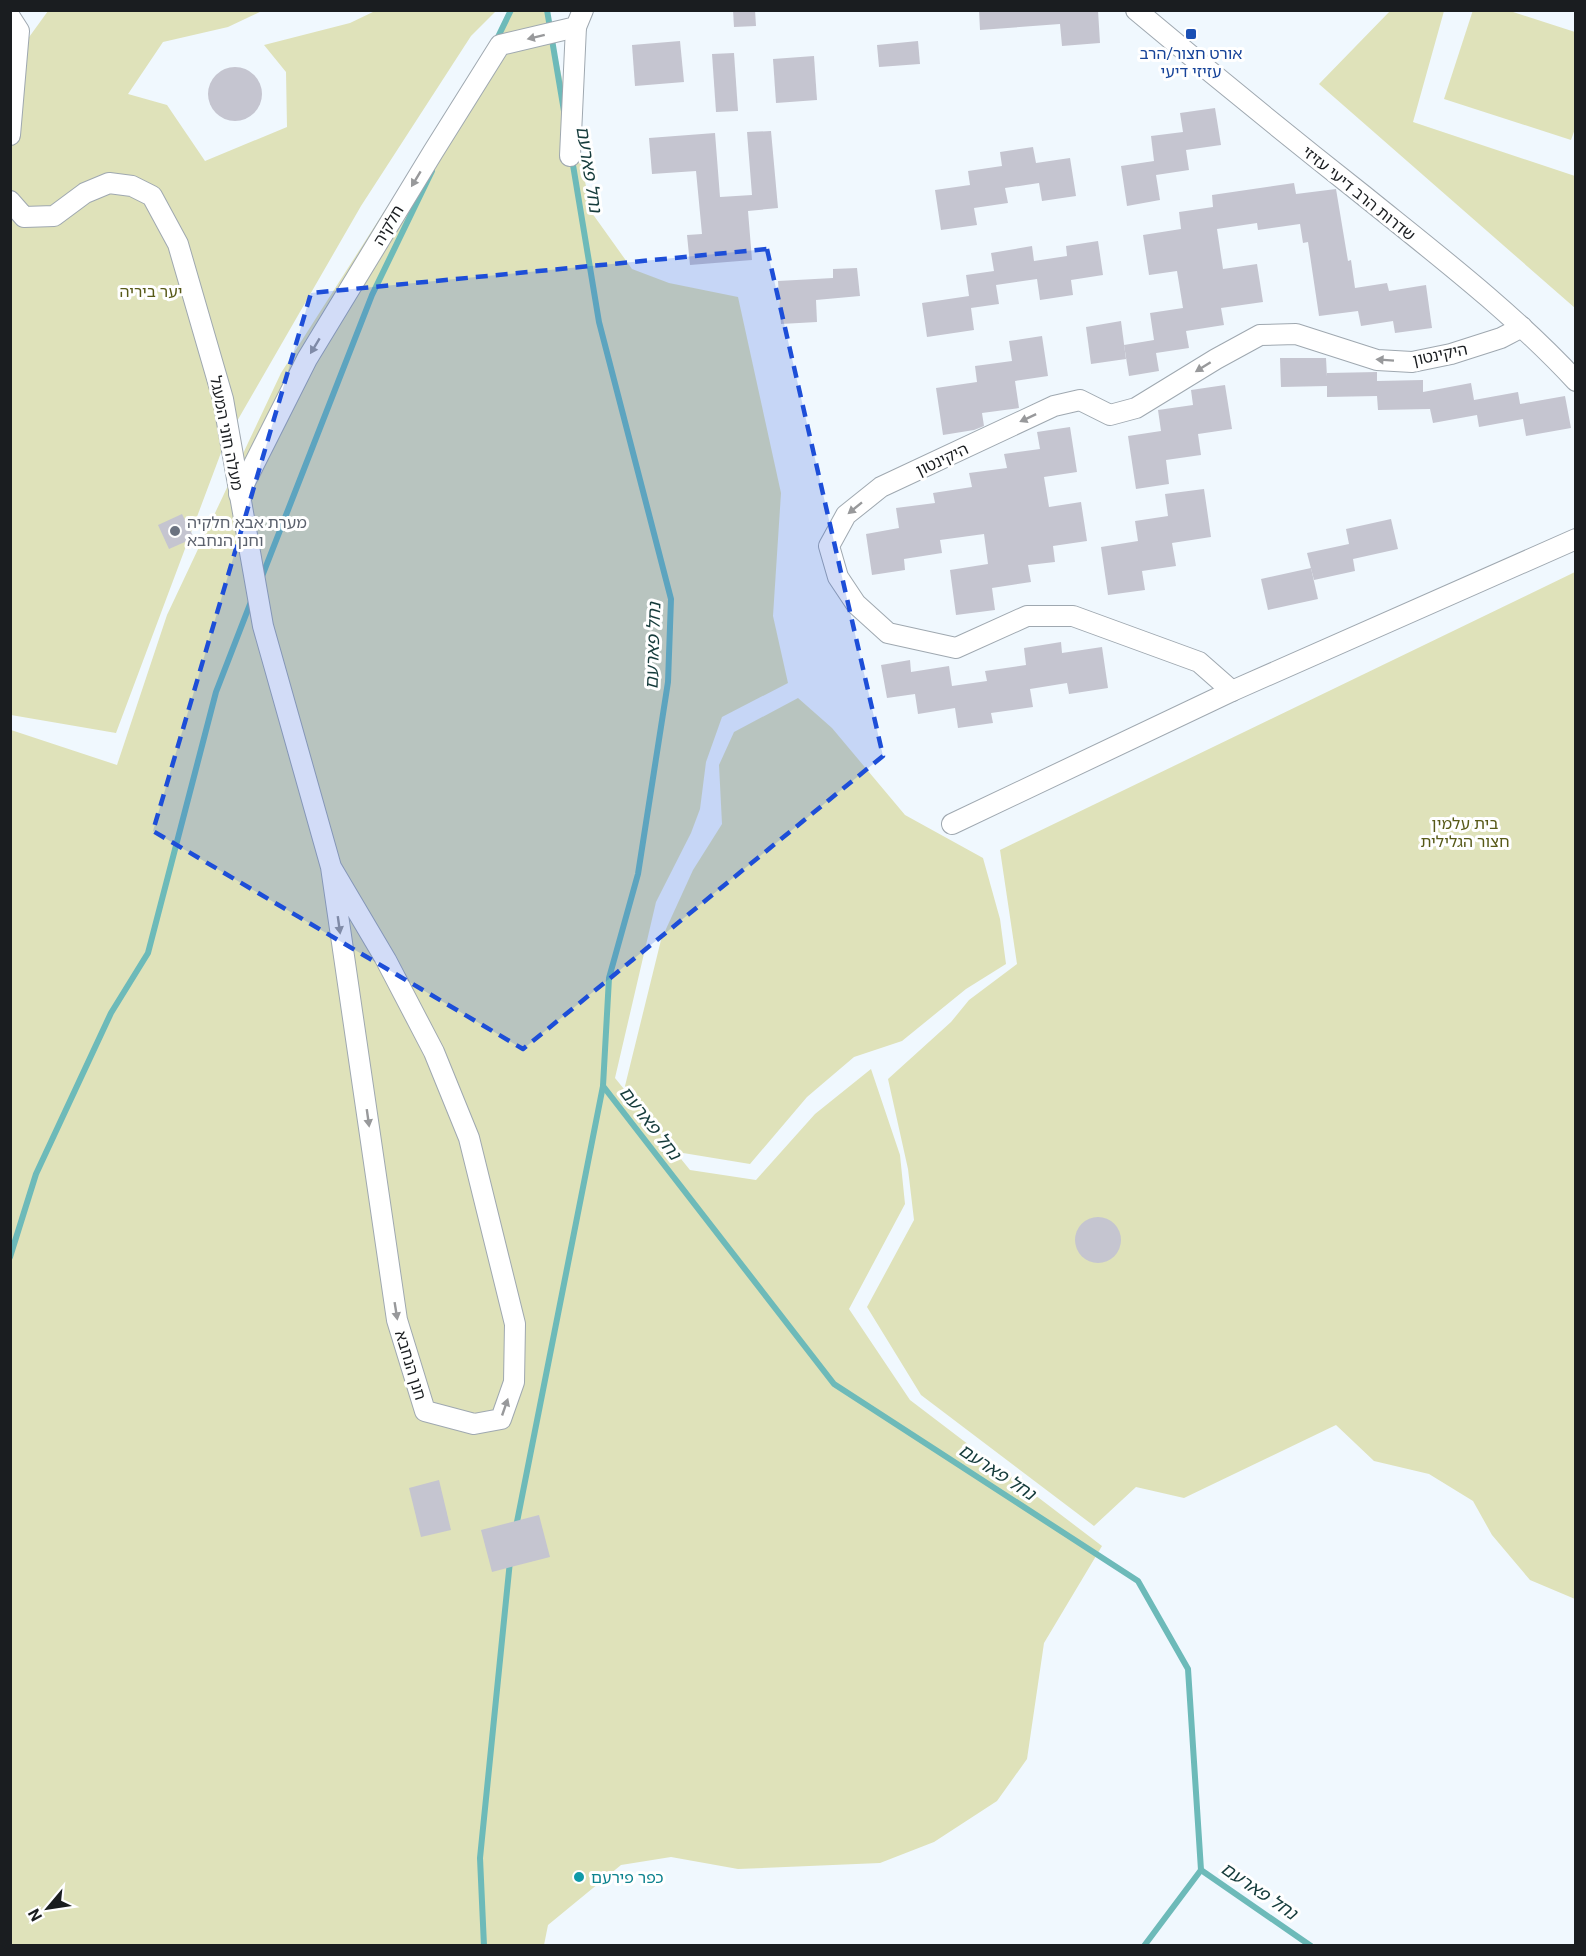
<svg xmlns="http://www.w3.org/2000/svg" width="1586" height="1956" font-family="Roboto,'Noto Sans Hebrew',sans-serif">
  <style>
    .green { fill: #dfe2ba }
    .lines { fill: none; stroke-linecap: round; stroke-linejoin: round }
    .stream { stroke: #6dbab9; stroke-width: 6 }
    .building { fill: #c5c5d0 }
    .street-casing { stroke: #9fa8b0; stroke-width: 22 }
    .street { stroke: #fff; stroke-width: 20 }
    .oneway { fill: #98999b }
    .marked { fill: #1d4ed8; fill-opacity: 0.2; stroke: #1d4ed8; stroke-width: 4.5; stroke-dasharray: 12 8; stroke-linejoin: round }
    .transit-dot { fill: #1a4fb4; stroke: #fff; stroke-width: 2 }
    .worship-dot { fill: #6b7280; stroke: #fff; stroke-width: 2 }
    .culture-dot { fill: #0f9aa8; stroke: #fff; stroke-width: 2 }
    .labels { text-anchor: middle; stroke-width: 6; stroke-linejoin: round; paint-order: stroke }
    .transit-label { font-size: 16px; fill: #164399; stroke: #fff }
    .street-label { font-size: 16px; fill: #1a1d20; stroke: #fff }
    .park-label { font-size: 16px; fill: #585a19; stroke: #fff }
    .worship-label { font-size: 16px; fill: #5b616d; stroke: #fff; text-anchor: start }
    .culture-label { font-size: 16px; fill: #0d838f; stroke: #fff; text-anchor: start }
    .water-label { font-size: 18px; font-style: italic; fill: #153b3b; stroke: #fff }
  </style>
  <rect width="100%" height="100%" fill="#f0f8fe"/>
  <g class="green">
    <path d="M 1473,10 L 1510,11 L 1575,32 L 1576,126 L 1571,140 L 1444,99 Z"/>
    <path d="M 48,11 L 262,11 L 228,27 L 163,42 L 128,94 L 167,105 L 205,161 L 287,127 L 286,72 L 264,45 L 350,23 L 375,11 L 496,11 L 471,36 L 361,206 L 225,442 L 116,733 L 11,715 L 11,62 Z"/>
    <path d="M 512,11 L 547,11 L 592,213 L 632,269 L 669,283 L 738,297 L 781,493 L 773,616 L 788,683 L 722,717 L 706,762 L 700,809 L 691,833 L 656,902 L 615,1078 L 690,1170 L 756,1180 L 815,1114 L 871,1069 L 900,1155 L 905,1204 L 849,1309 L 910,1400 L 1102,1546 L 1044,1643 L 1027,1759 L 997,1801 L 934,1842 L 880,1863 L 738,1869 L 671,1857 L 621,1865 L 548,1925 L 544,1945 L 11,1946 L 11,730 L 117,765 L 167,615 L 281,373 Z"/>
    <path d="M 1390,11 L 1444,11 L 1413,122 L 1575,176 L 1575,308 L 1319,84 Z"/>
    <path d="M 1575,572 L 1575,1599 L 1530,1580 L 1492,1535 L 1473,1501 L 1429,1474 L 1374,1461 L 1336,1425 L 1184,1498 L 1136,1487 L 1094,1526 L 921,1395 L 867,1307 L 914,1220 L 908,1169 L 888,1079 L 951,1022 L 969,1000 L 1017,964 L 1000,850 Z"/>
    <path d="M 798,698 L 832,728 L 905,815 L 983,858 L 1000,919 L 1006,964 L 966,989 L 902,1041 L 854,1057 L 807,1097 L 750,1164 L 677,1152 L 625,1086 L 661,940 L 693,870 L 722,824 L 719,765 L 734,732 Z"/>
  </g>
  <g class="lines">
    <g class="stream">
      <path d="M 547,10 L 564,111"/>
      <path d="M 496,41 L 511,10"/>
      <path d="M 572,159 L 599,322 L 671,599 L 668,682 L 638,874 L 609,978 L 603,1086 L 834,1384 L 1138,1581 L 1188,1669 L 1201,1870 L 1311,1946"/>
      <path d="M 261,579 L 372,295 L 432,171"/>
      <path d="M 10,1257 L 36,1174 L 111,1013 L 148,953 L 216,692 L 252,599"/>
      <path d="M 516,1527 L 603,1086"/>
      <path d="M 484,1946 L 480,1858 L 510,1561"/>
      <path d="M 1144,1946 L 1201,1870"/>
    </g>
  </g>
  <g class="building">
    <path d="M 733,10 L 755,10 L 756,26 L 734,27 Z"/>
    <path d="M 979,10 L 1098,10 L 1100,43 L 1062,46 L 1060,24 L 980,30 Z"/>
    <path d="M 680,41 L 684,82 L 635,86 L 632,45 Z"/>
    <path d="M 918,41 L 920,64 L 879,67 L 877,45 Z"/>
    <path d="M 734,53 L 738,111 L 716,112 L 712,54 Z"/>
    <path d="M 814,56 L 817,100 L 776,103 L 773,59 Z"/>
    <circle cx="235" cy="94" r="27"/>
    <path d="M 1215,108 L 1221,145 L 1186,150 L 1189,170 L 1156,175 L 1160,200 L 1127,206 L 1121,166 L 1154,161 L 1151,136 L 1183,132 L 1180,113 Z"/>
    <path d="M 771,131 L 778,208 L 748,211 L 752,260 L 690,265 L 687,235 L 702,234 L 696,171 L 652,174 L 649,138 L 715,133 L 720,197 L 752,195 L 747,132 Z"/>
    <path d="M 1033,147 L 1036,163 L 1070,158 L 1076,196 L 1042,201 L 1039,183 L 1005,188 L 1008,203 L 974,208 L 977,225 L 941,230 L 935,190 L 970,185 L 968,171 L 1002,166 L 1000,152 Z"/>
    <path d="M 1294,183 L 1296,194 L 1336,189 L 1348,261 L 1351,260 L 1355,288 L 1387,283 L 1389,291 L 1426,285 L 1432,328 L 1395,333 L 1393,321 L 1361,326 L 1358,311 L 1319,316 L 1308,242 L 1303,243 L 1300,224 L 1258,230 L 1257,223 L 1217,229 L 1223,269 L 1257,264 L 1263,302 L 1221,308 L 1224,325 L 1186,331 L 1189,348 L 1156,353 L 1159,371 L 1129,376 L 1124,345 L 1154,340 L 1150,313 L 1183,308 L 1177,271 L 1149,275 L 1143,235 L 1181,229 L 1179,212 L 1213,207 L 1212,195 Z"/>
    <path d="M 1098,241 L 1103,275 L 1071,280 L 1073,295 L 1040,300 L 1037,279 L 996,285 L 999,304 L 971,308 L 974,330 L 927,337 L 922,303 L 969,296 L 966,275 L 994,271 L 991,253 L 1032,246 L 1034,261 L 1067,256 L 1066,246 Z"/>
    <path d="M 857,268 L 860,296 L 816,300 L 817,322 L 781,324 L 778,281 L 833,278 L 833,269 Z"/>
    <path d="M 1121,321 L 1126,359 L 1091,364 L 1086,327 Z"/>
    <path d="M 1042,336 L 1048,376 L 1015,381 L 1019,408 L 982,413 L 984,426 L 974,430 L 943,435 L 936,388 L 977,382 L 975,366 L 1012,361 L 1009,341 Z"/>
    <path d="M 1280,358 L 1326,358 L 1327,377 L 1327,373 L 1377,372 L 1377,381 L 1423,380 L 1423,392 L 1471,383 L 1474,400 L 1518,392 L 1522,415 L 1520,404 L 1565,396 L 1571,428 L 1526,436 L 1523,419 L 1479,427 L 1477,415 L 1433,423 L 1430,409 L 1378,410 L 1377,396 L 1327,397 L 1327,386 L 1281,387 Z"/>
    <path d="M 1225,385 L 1232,429 L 1198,434 L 1201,455 L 1166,460 L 1169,484 L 1136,489 L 1128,436 L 1161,431 L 1158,410 L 1193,405 L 1191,390 Z"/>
    <path d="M 1070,427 L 1077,472 L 1044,477 L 1049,507 L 1081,502 L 1087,541 L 1053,546 L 1055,562 L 1028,565 L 1031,582 L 992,588 L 995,610 L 956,615 L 950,570 L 988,564 L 984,534 L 940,540 L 942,553 L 904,559 L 905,570 L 872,575 L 866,534 L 899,528 L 896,508 L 935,503 L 933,493 L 972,487 L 969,473 L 1007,468 L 1004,454 L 1040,449 L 1037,432 Z"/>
    <path d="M 1204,489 L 1211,537 L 1172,543 L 1176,566 L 1142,571 L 1145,590 L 1108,595 L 1101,547 L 1138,541 L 1135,521 L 1168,516 L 1165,494 Z"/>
    <path d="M 182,514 L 194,538 L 169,549 L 158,525 Z"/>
    <path d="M 1391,519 L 1398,549 L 1353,559 L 1355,571 L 1314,580 L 1307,553 L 1349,544 L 1346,529 Z"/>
    <path d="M 1311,568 L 1318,599 L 1268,610 L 1261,579 Z"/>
    <path d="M 1061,642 L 1062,653 L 1102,647 L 1108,688 L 1069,694 L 1067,683 L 1030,689 L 1033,707 L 991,713 L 993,723 L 958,728 L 955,708 L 918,714 L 915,694 L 887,698 L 881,665 L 910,660 L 911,672 L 949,666 L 952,686 L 987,681 L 985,671 L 1026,665 L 1024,648 Z"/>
    <circle cx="1098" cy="1240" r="23"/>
    <path d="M 439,1480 L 451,1530 L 421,1537 L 409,1488 Z"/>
    <path d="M 539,1515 L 550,1557 L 492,1572 L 481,1530 Z"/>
  </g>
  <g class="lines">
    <g class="street-casing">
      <g id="street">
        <path d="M 1136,10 C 1211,73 1287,135 1363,195 C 1436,254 1512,312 1576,381"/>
        <path d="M 10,17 L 19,31 L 10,135"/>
        <path d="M 570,156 L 576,27"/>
        <path d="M 10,201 L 24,217 L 54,216 L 85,193 L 109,183 L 132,186 L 152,196 L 178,244 L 223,399 L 263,626 L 331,867 L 397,1320 L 425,1411 L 474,1424 L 501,1419 L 514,1382 L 515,1324 L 469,1138 L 434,1052 L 386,960 L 331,867"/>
        <path d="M 239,494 L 307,359 L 433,152 L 500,45 L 576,27 L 583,10"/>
        <path d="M 1232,691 L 1199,662 L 1073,616 L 1027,616 L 956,648 L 888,633 L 856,604 L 838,577 L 829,546 L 846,515 L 881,487 L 1054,406 L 1080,400 L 1110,415 L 1136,408 L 1216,359 L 1260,335 L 1296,334 L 1377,360 L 1412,362 L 1451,354 L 1501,338 L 1522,327"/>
        <path d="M 952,824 L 1232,691 L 1576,539"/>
      </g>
    </g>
    <use href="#street" class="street"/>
  </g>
  <defs><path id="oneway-solid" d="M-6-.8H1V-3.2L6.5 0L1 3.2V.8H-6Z" transform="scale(1.5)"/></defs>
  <g class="oneway">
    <use href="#oneway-solid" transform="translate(536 37) rotate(166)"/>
    <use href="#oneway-solid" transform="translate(416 179) rotate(121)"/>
    <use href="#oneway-solid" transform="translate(315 346) rotate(121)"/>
    <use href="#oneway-solid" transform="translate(1385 360) rotate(-176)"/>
    <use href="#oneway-solid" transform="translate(1203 367) rotate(148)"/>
    <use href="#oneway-solid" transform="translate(1028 418) rotate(155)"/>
    <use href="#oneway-solid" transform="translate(855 508) rotate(141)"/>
    <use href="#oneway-solid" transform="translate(339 925) rotate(82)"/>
    <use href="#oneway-solid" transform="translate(368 1118) rotate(82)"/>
    <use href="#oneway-solid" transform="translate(396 1311) rotate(81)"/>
    <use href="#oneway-solid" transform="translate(505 1407) rotate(-71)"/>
  </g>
  <path class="marked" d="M 767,249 L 883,756 L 523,1049 L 153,831 L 311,293 Z"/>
  <rect class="transit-dot" x="1185" y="28" width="12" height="12" rx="3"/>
  <circle class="worship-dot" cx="175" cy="531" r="6"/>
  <circle class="culture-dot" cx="579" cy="1877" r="6"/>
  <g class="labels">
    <g class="transit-label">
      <text x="1191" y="59">אורט חצור/הרב<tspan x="1191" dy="18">עזיזי דיעי</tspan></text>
    </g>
    <g class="street-label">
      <text transform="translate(1359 193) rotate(39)" y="6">שדרות הרב דיעי עזיזי</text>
      <text transform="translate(388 225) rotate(-59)" y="6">חלקיה</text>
      <text transform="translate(1440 354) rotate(-12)" y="6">היקינטון</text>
      <text transform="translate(227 433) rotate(79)" y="6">מעלה חוני המעגל</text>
      <text transform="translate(942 459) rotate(-25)" y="6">היקינטון</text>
      <text transform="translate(411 1365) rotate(73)" y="6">חנן הנחבא</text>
    </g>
    <g class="park-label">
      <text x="151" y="297">יער ביריה</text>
      <text x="1465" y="829">בית עלמין<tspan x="1465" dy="18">חצור הגלילית</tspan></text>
    </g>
    <g class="worship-label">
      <text x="187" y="528">מערת אבא חלקיה<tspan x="187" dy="18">וחנן הנחבא</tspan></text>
    </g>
    <g class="culture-label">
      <text x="591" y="1883">כפר פירעם</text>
    </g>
    <g class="water-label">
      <text transform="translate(589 169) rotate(81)" y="6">נחל פארעם</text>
      <text transform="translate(653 646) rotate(-88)" y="6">נחל פארעם</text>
      <text transform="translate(650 1123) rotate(52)" y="6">נחל פארעם</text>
      <text transform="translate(997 1472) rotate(33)" y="6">נחל פארעם</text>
      <text transform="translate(1259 1891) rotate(34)" y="6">נחל פארעם</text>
    </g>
  </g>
  <rect width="1586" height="1956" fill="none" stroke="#1a1d20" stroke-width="24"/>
  <g transform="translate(48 1908) rotate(241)" stroke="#ffffff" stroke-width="4.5" paint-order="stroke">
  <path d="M0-4.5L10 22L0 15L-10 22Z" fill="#1a1d20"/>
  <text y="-9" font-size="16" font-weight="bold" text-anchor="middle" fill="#1a1d20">N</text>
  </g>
</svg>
